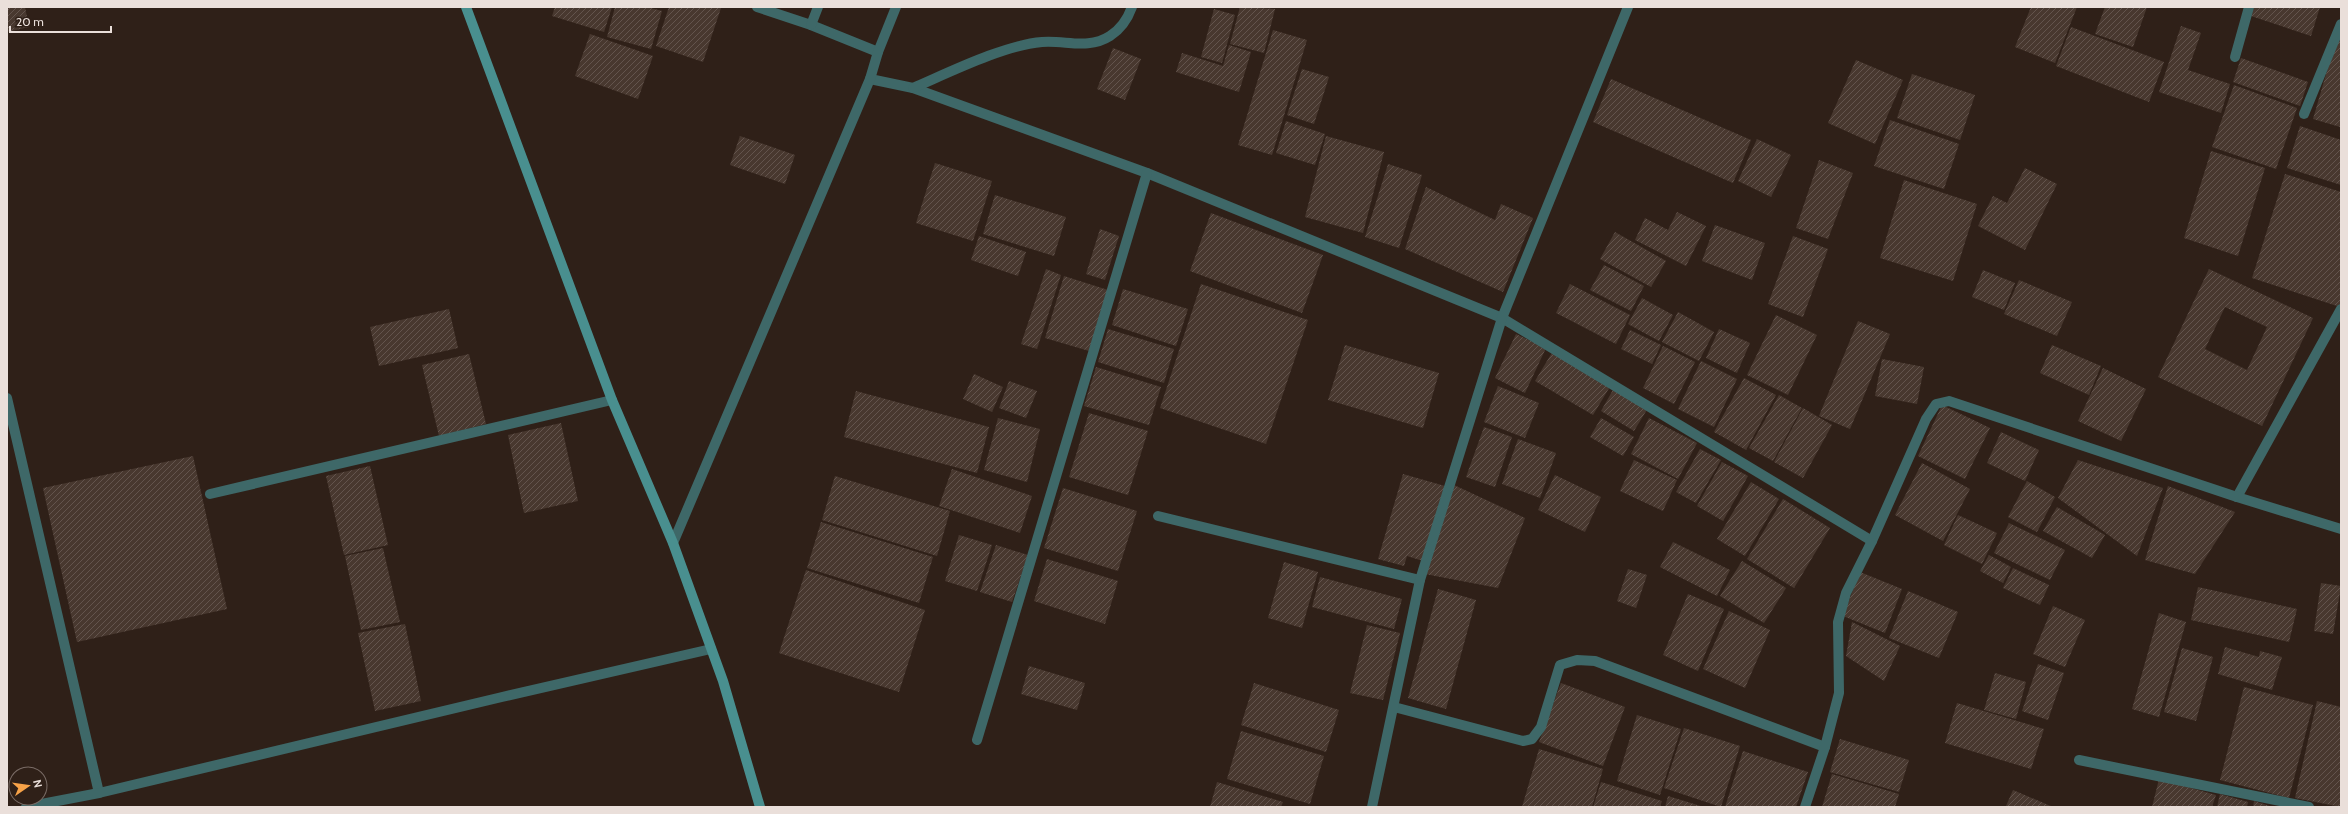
<svg xmlns="http://www.w3.org/2000/svg" width="2348" height="814" font-family="Cabin,sans-serif">
  <style>
    .building { fill: url(#building-hatch); fill-rule: evenodd }
    .lines { fill: none; stroke-linecap: round; stroke-linejoin: round }
    .street { stroke: #3e6868; stroke-width: 10 }
    .secondary { stroke: #498f8f; stroke-width: 10 }
  </style>
  <defs>
    <pattern id="building-hatch" width="6" height="6" patternUnits="userSpaceOnUse"><rect width="6" height="6" fill="#48382f"/><path d="M-1 1l2-2M0 6l6-6M5 7l2-2" fill="none" stroke="#63544d"/></pattern>
  </defs>
  <rect width="100%" height="100%" fill="#2f2018"/>
  <g class="building">
    <path d="M 7,7 L 25,7 L 29,27 L 7,32 Z"/>
    <path d="M 555,7 L 612,7 L 604,32 L 552,16 Z"/>
    <path d="M 615,7 L 647,7 L 662,11 L 651,49 L 607,37 Z"/>
    <path d="M 669,7 L 721,8 L 703,62 L 656,46 Z"/>
    <path d="M 1240,7 L 1275,9 L 1264,53 L 1230,44 Z"/>
    <path d="M 2031,7 L 2077,7 L 2055,63 L 2015,47 Z"/>
    <path d="M 2105,7 L 2147,7 L 2133,47 L 2095,34 Z"/>
    <path d="M 2254,7 L 2320,7 L 2311,36 L 2251,16 Z"/>
    <path d="M 1214,9 L 1235,15 L 1222,63 L 1201,57 Z"/>
    <path d="M 2181,26 L 2201,33 L 2188,70 L 2230,84 L 2221,113 L 2159,92 Z"/>
    <path d="M 2071,27 L 2164,62 L 2149,102 L 2056,66 Z"/>
    <path d="M 1273,30 L 1307,40 L 1272,155 L 1238,145 Z"/>
    <path d="M 2338,33 L 2341,34 L 2340,127 L 2313,119 Z"/>
    <path d="M 590,34 L 653,56 L 638,99 L 575,76 Z"/>
    <path d="M 1229,45 L 1251,52 L 1239,92 L 1176,72 L 1182,53 L 1223,66 Z"/>
    <path d="M 1113,48 L 1141,59 L 1125,100 L 1097,89 Z"/>
    <path d="M 2241,58 L 2308,82 L 2300,106 L 2233,82 Z"/>
    <path d="M 1856,60 L 1903,80 L 1875,144 L 1828,123 Z"/>
    <path d="M 1302,69 L 1329,77 L 1314,124 L 1287,115 Z"/>
    <path d="M 1912,74 L 1975,95 L 1960,140 L 1897,118 Z"/>
    <path d="M 1611,79 L 1751,140 L 1733,183 L 1593,122 Z"/>
    <path d="M 2234,85 L 2297,108 L 2276,169 L 2212,147 Z"/>
    <path d="M 1890,120 L 1959,144 L 1944,189 L 1874,166 Z"/>
    <path d="M 1286,121 L 1325,134 L 1315,165 L 1276,153 Z"/>
    <path d="M 2300,126 L 2341,140 L 2341,185 L 2287,168 Z"/>
    <path d="M 740,136 L 795,155 L 785,184 L 730,165 Z"/>
    <path d="M 1326,136 L 1384,152 L 1363,233 L 1305,217 Z"/>
    <path d="M 1757,139 L 1791,155 L 1771,197 L 1738,181 Z"/>
    <path d="M 2211,151 L 2265,168 L 2238,256 L 2184,238 Z"/>
    <path d="M 1819,160 L 1853,173 L 1828,239 L 1796,228 Z"/>
    <path d="M 935,163 L 992,181 L 973,241 L 916,223 Z"/>
    <path d="M 1388,164 L 1422,175 L 1399,248 L 1365,237 Z"/>
    <path d="M 2025,168 L 2057,184 L 2025,250 L 1978,226 L 1993,196 L 2007,203 Z"/>
    <path d="M 2285,174 L 2341,192 L 2340,307 L 2252,278 Z"/>
    <path d="M 1904,180 L 1977,204 L 1953,281 L 1880,258 Z"/>
    <path d="M 1426,187 L 1495,220 L 1501,204 L 1533,218 L 1503,292 L 1405,249 Z"/>
    <path d="M 995,195 L 1066,217 L 1054,256 L 983,234 Z"/>
    <path d="M 1677,212 L 1706,226 L 1686,266 L 1635,240 L 1645,218 L 1668,230 Z"/>
    <path d="M 1211,213 L 1323,255 L 1302,313 L 1190,271 Z"/>
    <path d="M 1715,225 L 1765,243 L 1752,280 L 1702,261 Z"/>
    <path d="M 1100,229 L 1119,236 L 1105,280 L 1086,274 Z"/>
    <path d="M 1615,232 L 1666,261 L 1651,287 L 1600,259 Z"/>
    <path d="M 979,236 L 1026,252 L 1018,276 L 971,260 Z"/>
    <path d="M 1793,236 L 1828,249 L 1803,317 L 1768,304 Z"/>
    <path d="M 1604,265 L 1644,286 L 1631,311 L 1590,290 Z"/>
    <path d="M 1046,269 L 1061,275 L 1037,349 L 1021,344 Z"/>
    <path d="M 2209,269 L 2313,318 L 2262,426 L 2158,377 ZM 2225,307 L 2267,327 L 2247,370 L 2205,349 Z"/>
    <path d="M 1983,270 L 2015,283 L 2004,310 L 1972,297 Z"/>
    <path d="M 1064,276 L 1108,290 L 1089,351 L 1045,338 Z"/>
    <path d="M 2019,280 L 2072,302 L 2057,336 L 2004,314 Z"/>
    <path d="M 1201,284 L 1308,320 L 1266,444 L 1160,408 Z"/>
    <path d="M 1570,284 L 1630,315 L 1616,344 L 1556,313 Z"/>
    <path d="M 1123,289 L 1188,309 L 1176,346 L 1112,325 Z"/>
    <path d="M 1642,298 L 1673,315 L 1659,341 L 1628,324 Z"/>
    <path d="M 449,309 L 458,348 L 379,366 L 370,327 Z"/>
    <path d="M 1678,312 L 1714,332 L 1699,361 L 1662,342 Z"/>
    <path d="M 1776,315 L 1817,335 L 1788,395 L 1747,375 Z"/>
    <path d="M 1858,321 L 1890,334 L 1850,429 L 1819,416 Z"/>
    <path d="M 1108,329 L 1174,349 L 1164,383 L 1098,362 Z"/>
    <path d="M 1719,329 L 1750,343 L 1737,373 L 1706,358 Z"/>
    <path d="M 1630,330 L 1661,345 L 1652,364 L 1621,349 Z"/>
    <path d="M 1516,334 L 1546,348 L 1525,393 L 1495,378 Z"/>
    <path d="M 1345,345 L 1439,373 L 1423,428 L 1328,400 Z"/>
    <path d="M 2052,345 L 2101,366 L 2089,395 L 2040,373 Z"/>
    <path d="M 1663,346 L 1695,362 L 1674,404 L 1643,388 Z"/>
    <path d="M 1553,351 L 1611,385 L 1593,415 L 1535,381 Z"/>
    <path d="M 469,354 L 486,424 L 439,436 L 422,365 Z"/>
    <path d="M 1882,359 L 1924,367 L 1917,404 L 1875,396 Z"/>
    <path d="M 1701,361 L 1737,379 L 1714,427 L 1678,409 Z"/>
    <path d="M 1096,367 L 1161,387 L 1149,425 L 1084,406 Z"/>
    <path d="M 2103,368 L 2146,389 L 2121,441 L 2078,421 Z"/>
    <path d="M 974,374 L 1003,387 L 992,412 L 963,399 Z"/>
    <path d="M 1744,378 L 1776,395 L 1746,450 L 1714,432 Z"/>
    <path d="M 1009,381 L 1037,391 L 1026,418 L 999,408 Z"/>
    <path d="M 1498,386 L 1539,403 L 1525,438 L 1484,422 Z"/>
    <path d="M 1614,388 L 1648,408 L 1634,431 L 1601,411 Z"/>
    <path d="M 856,391 L 989,427 L 977,473 L 844,437 Z"/>
    <path d="M 1779,395 L 1802,408 L 1773,461 L 1749,448 Z"/>
    <path d="M 1942,405 L 1990,428 L 1965,479 L 1918,456 Z"/>
    <path d="M 1803,408 L 1832,425 L 1803,478 L 1774,462 Z"/>
    <path d="M 1089,413 L 1148,431 L 1128,495 L 1069,477 Z"/>
    <path d="M 998,418 L 1040,429 L 1027,482 L 984,470 Z"/>
    <path d="M 1601,418 L 1634,437 L 1623,456 L 1590,437 Z"/>
    <path d="M 1649,418 L 1697,443 L 1678,479 L 1631,454 Z"/>
    <path d="M 561,423 L 578,501 L 524,513 L 508,435 Z"/>
    <path d="M 1484,427 L 1512,437 L 1495,487 L 1466,477 Z"/>
    <path d="M 2001,432 L 2039,450 L 2025,481 L 1987,463 Z"/>
    <path d="M 1518,439 L 1556,453 L 1540,498 L 1502,484 Z"/>
    <path d="M 1700,449 L 1721,460 L 1696,503 L 1676,492 Z"/>
    <path d="M 193,456 L 227,609 L 77,642 L 43,488 Z"/>
    <path d="M 1634,460 L 1677,480 L 1663,511 L 1620,491 Z"/>
    <path d="M 2078,460 L 2163,488 L 2137,556 L 2058,498 Z"/>
    <path d="M 1722,462 L 1748,476 L 1723,521 L 1697,506 Z"/>
    <path d="M 1922,463 L 1970,489 L 1943,541 L 1895,515 Z"/>
    <path d="M 370,466 L 388,545 L 344,555 L 326,476 Z"/>
    <path d="M 952,469 L 1032,496 L 1020,533 L 939,506 Z"/>
    <path d="M 1403,474 L 1445,486 L 1423,561 L 1407,556 L 1404,566 L 1378,559 Z"/>
    <path d="M 1555,475 L 1601,497 L 1585,532 L 1538,510 Z"/>
    <path d="M 835,476 L 950,511 L 937,556 L 822,520 Z"/>
    <path d="M 2027,481 L 2055,497 L 2037,532 L 2008,517 Z"/>
    <path d="M 1751,482 L 1779,499 L 1745,556 L 1717,539 Z"/>
    <path d="M 1454,485 L 1525,518 L 1498,588 L 1425,574 Z"/>
    <path d="M 2168,486 L 2235,512 L 2195,574 L 2145,560 Z"/>
    <path d="M 1063,488 L 1137,511 L 1118,571 L 1044,548 Z"/>
    <path d="M 1783,499 L 1830,528 L 1794,588 L 1747,559 Z"/>
    <path d="M 2057,507 L 2105,535 L 2092,558 L 2043,531 Z"/>
    <path d="M 1958,515 L 1997,533 L 1982,564 L 1944,545 Z"/>
    <path d="M 821,522 L 933,557 L 919,603 L 807,568 Z"/>
    <path d="M 2009,523 L 2065,550 L 2050,580 L 1994,553 Z"/>
    <path d="M 959,535 L 992,545 L 977,591 L 945,581 Z"/>
    <path d="M 1673,542 L 1730,570 L 1717,596 L 1660,567 Z"/>
    <path d="M 996,545 L 1028,555 L 1012,602 L 980,592 Z"/>
    <path d="M 383,548 L 400,622 L 361,630 L 345,556 Z"/>
    <path d="M 1989,555 L 2011,567 L 2003,583 L 1980,571 Z"/>
    <path d="M 1047,559 L 1118,581 L 1105,624 L 1034,601 Z"/>
    <path d="M 1742,561 L 1786,588 L 1764,623 L 1720,596 Z"/>
    <path d="M 1284,562 L 1318,572 L 1302,628 L 1268,618 Z"/>
    <path d="M 2013,568 L 2049,585 L 2040,605 L 2003,588 Z"/>
    <path d="M 1628,569 L 1647,575 L 1636,608 L 1617,601 Z"/>
    <path d="M 806,570 L 925,610 L 899,692 L 779,653 Z"/>
    <path d="M 1860,572 L 1902,589 L 1885,633 L 1843,616 Z"/>
    <path d="M 1320,577 L 1402,599 L 1394,629 L 1312,607 Z"/>
    <path d="M 2321,583 L 2341,586 L 2333,634 L 2314,631 Z"/>
    <path d="M 2198,587 L 2297,609 L 2289,642 L 2191,620 Z"/>
    <path d="M 1438,589 L 1476,600 L 1446,709 L 1408,698 Z"/>
    <path d="M 1908,591 L 1958,612 L 1939,658 L 1889,638 Z"/>
    <path d="M 1688,594 L 1724,609 L 1698,671 L 1663,655 Z"/>
    <path d="M 2053,606 L 2085,620 L 2065,667 L 2033,654 Z"/>
    <path d="M 1729,611 L 1770,630 L 1745,688 L 1703,669 Z"/>
    <path d="M 2159,613 L 2186,622 L 2159,717 L 2132,709 Z"/>
    <path d="M 1852,622 L 1900,646 L 1884,681 L 1846,656 Z"/>
    <path d="M 405,624 L 421,701 L 375,711 L 358,633 Z"/>
    <path d="M 1367,625 L 1400,633 L 1383,700 L 1350,693 Z"/>
    <path d="M 2225,647 L 2259,657 L 2260,651 L 2282,657 L 2272,690 L 2218,674 Z"/>
    <path d="M 2182,648 L 2213,657 L 2196,721 L 2164,712 Z"/>
    <path d="M 2038,664 L 2064,673 L 2048,720 L 2022,711 Z"/>
    <path d="M 1029,666 L 1085,683 L 1077,710 L 1021,694 Z"/>
    <path d="M 1995,673 L 2026,682 L 2016,719 L 1984,710 Z"/>
    <path d="M 1254,683 L 1339,710 L 1326,752 L 1241,725 Z"/>
    <path d="M 1561,683 L 1625,707 L 1603,766 L 1539,742 Z"/>
    <path d="M 2244,687 L 2313,705 L 2289,798 L 2220,780 Z"/>
    <path d="M 2317,701 L 2341,707 L 2341,807 L 2295,798 Z"/>
    <path d="M 1957,703 L 2044,729 L 2031,769 L 1945,743 Z"/>
    <path d="M 1637,715 L 1681,729 L 1660,795 L 1617,781 Z"/>
    <path d="M 1684,728 L 1740,746 L 1721,807 L 1664,788 Z"/>
    <path d="M 1241,731 L 1324,756 L 1310,804 L 1227,779 Z"/>
    <path d="M 1840,739 L 1909,760 L 1899,792 L 1830,772 Z"/>
    <path d="M 1539,749 L 1603,769 L 1592,807 L 1522,807 Z"/>
    <path d="M 1743,751 L 1808,772 L 1796,807 L 1725,807 Z"/>
    <path d="M 1832,774 L 1899,794 L 1895,807 L 1822,807 Z"/>
    <path d="M 2159,779 L 2216,795 L 2212,807 L 2152,807 Z"/>
    <path d="M 1217,782 L 1283,802 L 1281,807 L 1210,807 Z"/>
    <path d="M 1601,782 L 1662,801 L 1660,807 L 1593,807 Z"/>
    <path d="M 2013,790 L 2053,807 L 2006,806 Z"/>
    <path d="M 2220,794 L 2248,802 L 2247,807 L 2217,807 Z"/>
    <path d="M 1668,796 L 1704,807 L 1665,807 Z"/>
    <path d="M 2254,801 L 2273,807 L 2253,807 Z"/>
  </g>
  <g class="lines">
    <g class="street">
      <path d="M 757,7 L 811,25 L 878,52"/>
      <path d="M 811,25 L 818,7"/>
      <path d="M 2235,57 L 2249,7"/>
      <path d="M 870,79 L 913,88 L 1147,173 L 1502,318 L 1872,541"/>
      <path d="M 913,88 C 948,73 1004,45 1042,42 C 1066,40 1088,50 1110,36 C 1121,29 1128,18 1132,7"/>
      <path d="M 2304,114 L 2341,24"/>
      <path d="M 7,398 L 99,793"/>
      <path d="M 210,494 L 612,400"/>
      <path d="M 2237,497 L 2341,309"/>
      <path d="M 1158,516 L 1420,580"/>
      <path d="M 673,543 L 870,79 L 878,52 L 896,7"/>
      <path d="M 1394,707 L 1523,741 L 1532,739 L 1541,727 L 1560,665 L 1577,660 L 1595,661 L 1825,747"/>
      <path d="M 977,740 L 1147,173"/>
      <path d="M 2079,760 L 2309,807"/>
      <path d="M 26,807 L 99,793 L 502,697 L 711,649"/>
      <path d="M 1372,807 L 1420,580 L 1502,318 L 1628,7"/>
      <path d="M 1805,807 L 1825,747 L 1839,693 L 1838,622 L 1846,593 L 1872,541 L 1926,419 L 1936,404 L 1949,401 L 2237,497 L 2341,529"/>
    </g>
    <path class="secondary" d="M 466,7 L 612,400 L 673,543 L 723,681 L 760,807"/>
  </g>
  <rect width="2348" height="814" fill="none" stroke="#eadfda" stroke-width="16"/>
  <g transform="translate(28 786) rotate(77)"><circle r="19" fill="#2f2018" stroke="#7a6c66"/>
  <path d="M0-3L7 15L0 10L-7 15Z" fill="#f7a248"/>
  <text y="-6" font-size="11" font-weight="bold" text-anchor="middle" fill="#eadfda">N</text>
  </g>
  <path d="M10 26v6h101v-6" fill="none" stroke="#eadfda" stroke-width="2"/>
  <text x="16" y="26" font-size="12" fill="#eadfda" stroke="#2f2018" stroke-width="3" paint-order="stroke">20 m</text>
</svg>
